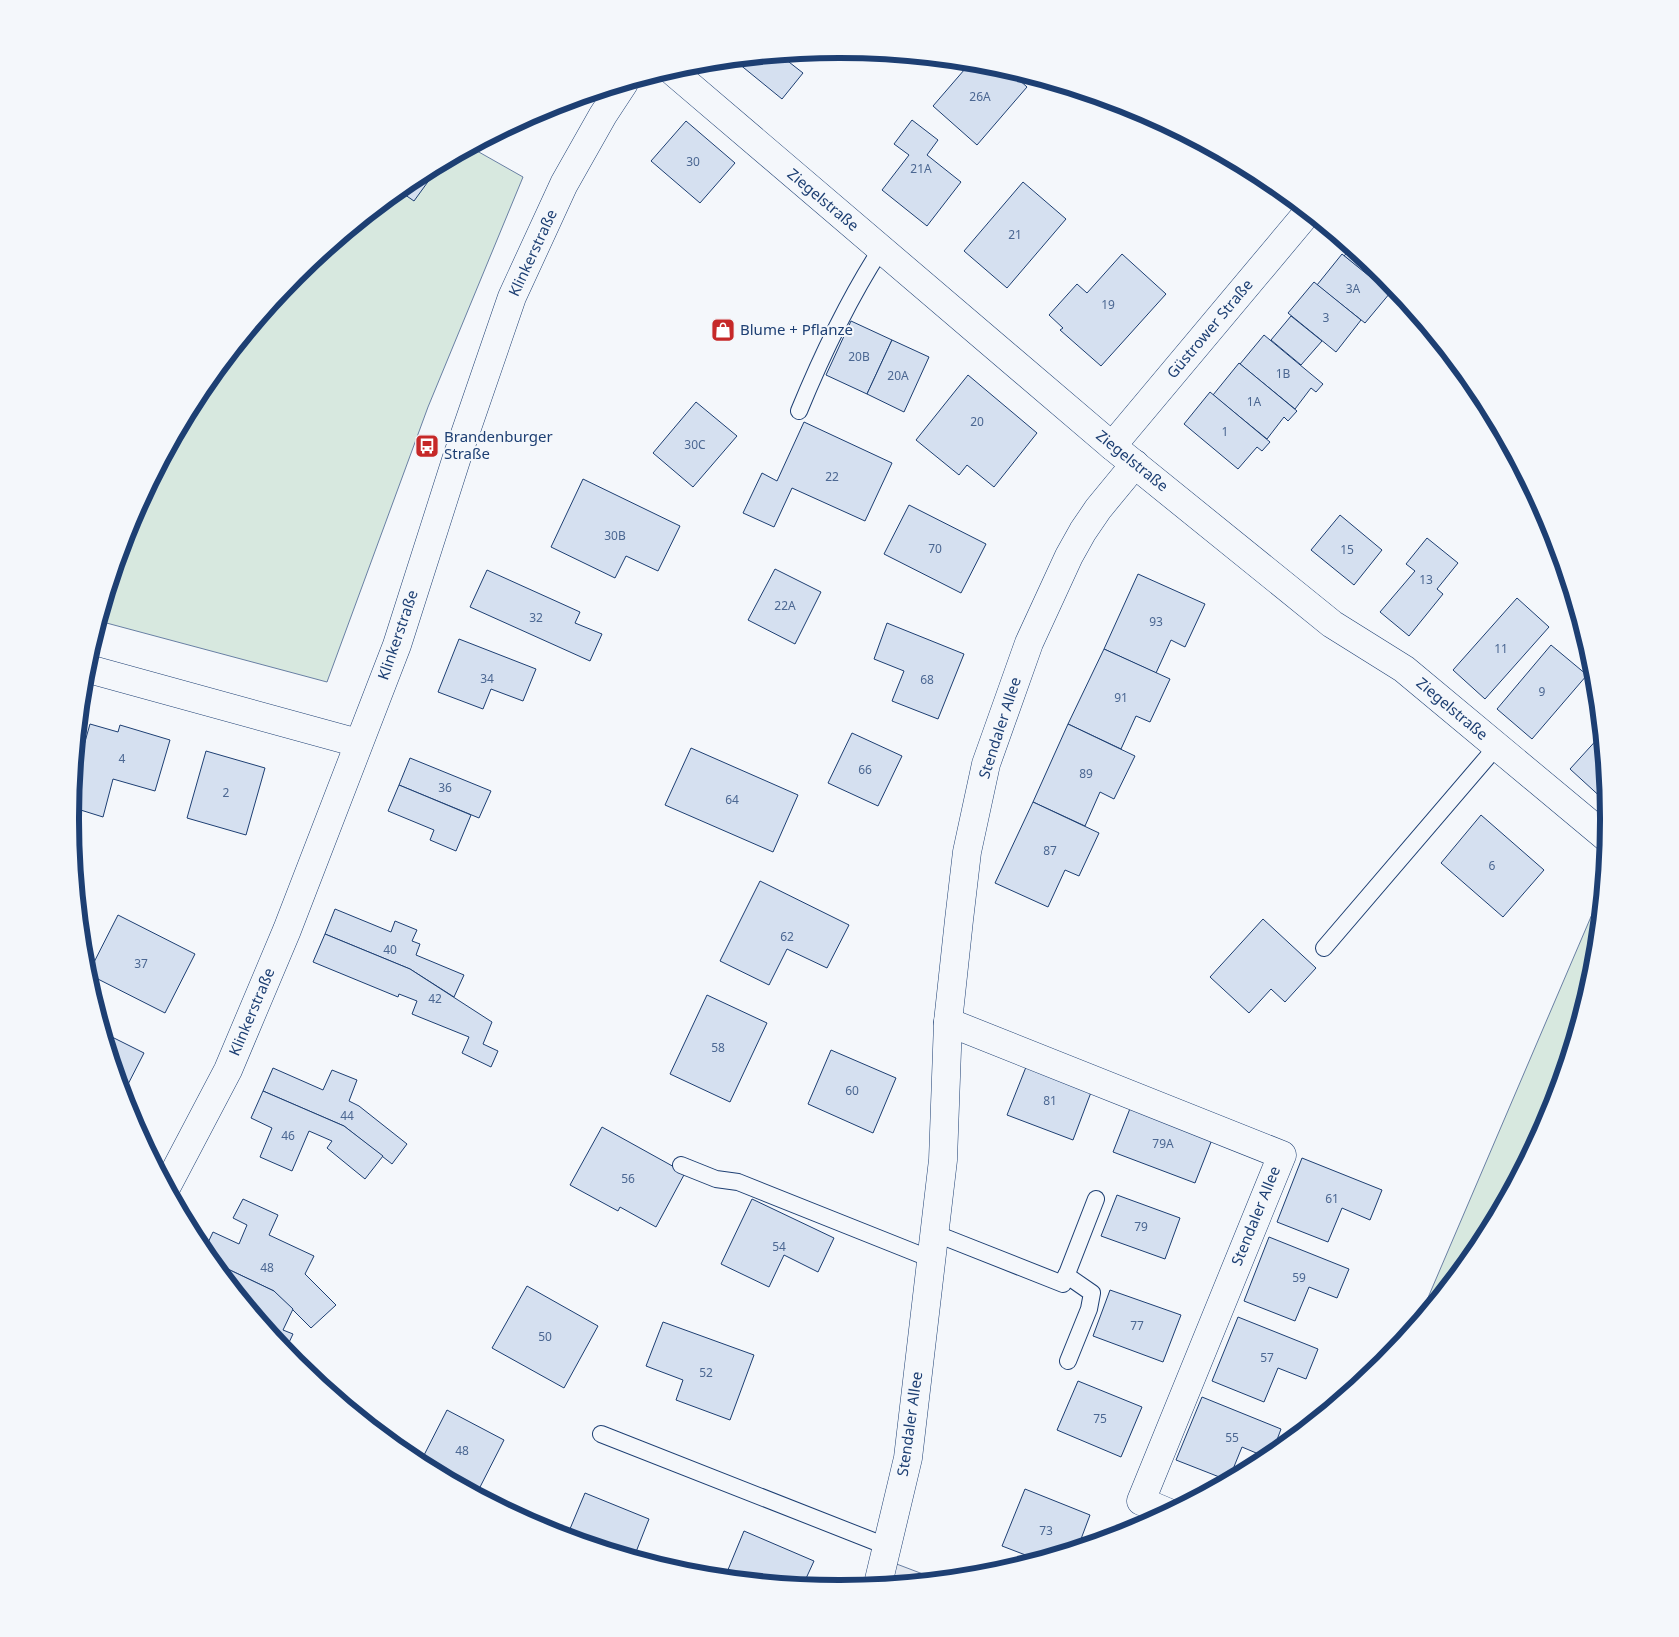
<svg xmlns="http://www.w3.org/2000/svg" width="1679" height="1637" font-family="'Noto Sans',sans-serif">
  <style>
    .green { fill: #d7e8df; stroke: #687fa3 }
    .parking { fill: #e3e8f0; stroke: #687fa3 }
    .building { fill: #d5e0f0; stroke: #1d3f73 }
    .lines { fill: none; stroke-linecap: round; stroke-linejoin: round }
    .lane-casing { stroke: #1d3f73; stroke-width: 18 }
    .street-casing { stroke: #1d3f73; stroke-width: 29 }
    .lane { stroke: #f4f7fb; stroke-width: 16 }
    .street { stroke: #f4f7fb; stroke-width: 28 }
    .labels { text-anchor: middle; stroke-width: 4; stroke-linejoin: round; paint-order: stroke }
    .number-label { font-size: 12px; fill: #4b6792 }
    .street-label { font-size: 15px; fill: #1d3f73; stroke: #f4f7fb }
    .poi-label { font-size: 15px; fill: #1d3f73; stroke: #f4f7fb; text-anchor: start }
    .rim { fill: none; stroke: #1d3f73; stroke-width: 6 }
  </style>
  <rect width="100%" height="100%" fill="#f4f7fb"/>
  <g class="green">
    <path d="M 470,147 L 523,177 L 428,407 L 327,682 L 99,621 L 128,524 L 200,391 L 295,274 L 412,178 Z"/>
    <path d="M 1601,900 L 1594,969 L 1551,1113 L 1479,1246 L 1418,1321 L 1596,905 Z"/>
  </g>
  <path class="parking" d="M 894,1563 L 936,1579 L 889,1583 Z"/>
  <g class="building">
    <path d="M 780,55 L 803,73 L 782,99 L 733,59 Z"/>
    <path d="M 971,62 L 990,64 L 1006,68 L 1027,87 L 977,145 L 933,106 Z"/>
    <path d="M 912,120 L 938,140 L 927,155 L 961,182 L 927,226 L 882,190 L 909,155 L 894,144 Z"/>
    <path d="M 686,121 L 735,163 L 700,203 L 651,161 Z"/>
    <path d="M 1237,162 L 1261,175 L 1257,179 Z"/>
    <path d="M 430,169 L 435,172 L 414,201 L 398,190 L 412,178 Z"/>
    <path d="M 1023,182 L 1066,219 L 1007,288 L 964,251 Z"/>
    <path d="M 1351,248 L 1384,274 L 1397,290 L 1393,296 L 1344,256 Z"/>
    <path d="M 1122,254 L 1166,294 L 1101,366 L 1060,330 L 1063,328 L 1049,315 L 1077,284 L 1087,293 Z"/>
    <path d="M 1342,254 L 1390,293 L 1365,323 L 1317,285 Z"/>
    <path d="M 1314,282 L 1361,320 L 1336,352 L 1288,313 Z"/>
    <path d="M 1291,316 L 1322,341 L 1301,365 L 1271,340 Z"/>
    <path d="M 851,321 L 892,340 L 867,394 L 826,375 Z"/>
    <path d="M 1264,335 L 1323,384 L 1316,392 L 1311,388 L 1295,409 L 1240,364 Z"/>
    <path d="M 892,340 L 929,357 L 904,412 L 867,394 Z"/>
    <path d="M 1239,363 L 1297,411 L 1288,421 L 1284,417 L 1267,439 L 1213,395 Z"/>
    <path d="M 968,375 L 1037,433 L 994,487 L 967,465 L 959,475 L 916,440 Z"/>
    <path d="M 1210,392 L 1270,442 L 1262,451 L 1257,447 L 1238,469 L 1184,424 Z"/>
    <path d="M 696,402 L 737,436 L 693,487 L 653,453 Z"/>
    <path d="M 804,422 L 892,463 L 865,521 L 792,488 L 774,527 L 743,513 L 762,473 L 777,481 Z"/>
    <path d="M 583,479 L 680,526 L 658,571 L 626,556 L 615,578 L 551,547 Z"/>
    <path d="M 909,505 L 986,544 L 961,593 L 884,554 Z"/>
    <path d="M 1340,515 L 1382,550 L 1354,585 L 1311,550 Z"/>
    <path d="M 1427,538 L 1458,563 L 1437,589 L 1443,594 L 1409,636 L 1380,612 L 1415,571 L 1406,564 Z"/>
    <path d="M 775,569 L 821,592 L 795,644 L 748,620 Z"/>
    <path d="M 487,570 L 580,612 L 575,623 L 602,634 L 590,661 L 470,607 Z"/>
    <path d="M 1138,574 L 1205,604 L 1185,647 L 1171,640 L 1156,673 L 1104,649 Z"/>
    <path d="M 1517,598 L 1549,627 L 1485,699 L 1453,670 Z"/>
    <path d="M 887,623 L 964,654 L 938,719 L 892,701 L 904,671 L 874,659 Z"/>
    <path d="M 459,639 L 536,669 L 523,701 L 491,689 L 483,709 L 438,692 Z"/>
    <path d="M 1551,645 L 1587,675 L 1532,739 L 1497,709 Z"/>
    <path d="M 1104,649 L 1170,679 L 1150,722 L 1136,716 L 1121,749 L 1068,724 Z"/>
    <path d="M 90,724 L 118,732 L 120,725 L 170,740 L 155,791 L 113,779 L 103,817 L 71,807 L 73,784 Z"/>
    <path d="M 1068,724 L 1135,756 L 1114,799 L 1100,792 L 1085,826 L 1033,802 Z"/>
    <path d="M 852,733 L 902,756 L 878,806 L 828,783 Z"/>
    <path d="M 1601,735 L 1607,799 L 1605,801 L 1570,769 Z"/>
    <path d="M 691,748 L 798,795 L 773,852 L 665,805 Z"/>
    <path d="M 206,751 L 265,768 L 246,835 L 187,818 Z"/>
    <path d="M 410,758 L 491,791 L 479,818 L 399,785 Z"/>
    <path d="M 399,785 L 471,815 L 456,851 L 430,840 L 434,830 L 388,811 Z"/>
    <path d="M 1033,802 L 1099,833 L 1079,876 L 1065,870 L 1048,907 L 995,883 Z"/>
    <path d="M 1481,815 L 1544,870 L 1503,917 L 1441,863 Z"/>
    <path d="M 760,881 L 849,925 L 827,968 L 787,949 L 769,985 L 720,961 Z"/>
    <path d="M 335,909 L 391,932 L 395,921 L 417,930 L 412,941 L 420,944 L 416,955 L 464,975 L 454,997 L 410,969 L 325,934 Z"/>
    <path d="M 118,915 L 195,954 L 165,1013 L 88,974 Z"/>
    <path d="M 1263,919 L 1316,968 L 1285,1002 L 1271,989 L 1249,1013 L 1210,977 Z"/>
    <path d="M 325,934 L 410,969 L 492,1022 L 483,1044 L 498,1051 L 491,1067 L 462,1053 L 469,1037 L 412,1014 L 417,1001 L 399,994 L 398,997 L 313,962 Z"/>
    <path d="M 707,995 L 767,1023 L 730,1102 L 670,1074 Z"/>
    <path d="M 104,1033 L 144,1053 L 123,1094 Z"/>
    <path d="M 831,1050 L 896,1078 L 873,1133 L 808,1104 Z"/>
    <path d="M 1028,1062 L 1093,1087 L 1073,1140 L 1007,1115 Z"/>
    <path d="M 273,1068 L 323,1090 L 332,1070 L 357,1080 L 349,1101 L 359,1106 L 407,1144 L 392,1164 L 344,1126 L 263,1091 Z"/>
    <path d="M 263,1091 L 344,1126 L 383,1156 L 365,1179 L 327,1148 L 332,1141 L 309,1131 L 292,1171 L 260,1157 L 272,1128 L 251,1118 Z"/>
    <path d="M 1131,1106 L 1213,1137 L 1195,1183 L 1113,1152 Z"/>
    <path d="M 602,1127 L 685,1173 L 656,1227 L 620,1207 L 618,1211 L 570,1185 Z"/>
    <path d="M 1302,1158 L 1382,1190 L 1370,1220 L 1342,1208 L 1328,1242 L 1277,1222 Z"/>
    <path d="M 1117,1195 L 1180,1218 L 1165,1259 L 1101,1236 Z"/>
    <path d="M 243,1199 L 278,1215 L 269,1235 L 314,1256 L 305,1274 L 336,1305 L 311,1328 L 274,1291 L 213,1262 L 204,1251 L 213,1232 L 239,1244 L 247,1225 L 233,1218 Z"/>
    <path d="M 752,1199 L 834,1238 L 818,1272 L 784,1255 L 769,1287 L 721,1264 Z"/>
    <path d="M 1269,1237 L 1349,1269 L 1337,1298 L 1309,1287 L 1295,1321 L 1244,1301 Z"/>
    <path d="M 213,1262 L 274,1291 L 293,1309 L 283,1330 L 293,1334 L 285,1351 Z"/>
    <path d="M 527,1286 L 598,1326 L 564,1388 L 492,1348 Z"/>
    <path d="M 1110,1290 L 1181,1315 L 1163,1362 L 1093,1336 Z"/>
    <path d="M 1238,1317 L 1318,1349 L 1306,1379 L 1278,1368 L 1264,1402 L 1212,1381 Z"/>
    <path d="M 663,1322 L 754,1355 L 730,1420 L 676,1400 L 683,1380 L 646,1366 Z"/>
    <path d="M 1078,1381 L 1142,1407 L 1121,1457 L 1057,1430 Z"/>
    <path d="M 1202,1397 L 1281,1429 L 1271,1456 L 1268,1458 L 1242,1447 L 1229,1479 L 1227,1480 L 1176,1460 Z"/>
    <path d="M 447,1410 L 504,1440 L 477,1493 L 420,1463 Z"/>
    <path d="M 1025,1489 L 1090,1515 L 1078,1547 L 1036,1559 L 1002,1546 Z"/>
    <path d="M 585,1493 L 649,1519 L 634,1557 L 567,1536 Z"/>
    <path d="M 744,1531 L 814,1561 L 803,1585 L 725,1577 Z"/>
  </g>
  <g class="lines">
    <g class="lane-casing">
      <g id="lane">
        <path d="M 799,411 C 822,355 848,300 881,249"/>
        <path d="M 1324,948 L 1497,746"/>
        <path d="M 681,1165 L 716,1179 L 738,1182 L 931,1259"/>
        <path d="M 934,1233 L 1063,1284 L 1096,1199"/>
        <path d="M 1066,1275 L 1092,1293 L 1089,1309 L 1068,1361"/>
        <path d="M 601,1434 L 886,1546"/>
      </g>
    </g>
    <g class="street-casing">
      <g id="street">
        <path d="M 670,69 L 1112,446 L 1332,624 L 1404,669 L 1607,838"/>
        <path d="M 1112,446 L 1308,212"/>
        <path d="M 85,668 L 358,743"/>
        <path d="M 948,1022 L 1282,1155 L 1141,1501 L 1167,1512"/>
        <path d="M 167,1186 L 228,1070 L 287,930 L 397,645 L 457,457 L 512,297 L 564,184 L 603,115 L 624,83"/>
        <path d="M 878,1584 L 908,1458 L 943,1160 L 948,1022 L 959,920 L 967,852 L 986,764 L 1029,643 L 1069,556 L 1083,531 L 1098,509 L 1135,464"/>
      </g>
    </g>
    <use href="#lane" class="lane"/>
    <use href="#street" class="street"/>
  </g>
  <defs>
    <g id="shop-square" transform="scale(1.25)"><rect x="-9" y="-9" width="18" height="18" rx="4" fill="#c62828" stroke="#f4f7fb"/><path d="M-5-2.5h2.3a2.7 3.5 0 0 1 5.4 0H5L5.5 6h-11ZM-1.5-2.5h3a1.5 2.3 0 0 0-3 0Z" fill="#fff"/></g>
    <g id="bus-square" transform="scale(1.25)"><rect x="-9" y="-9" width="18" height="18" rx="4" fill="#c62828" stroke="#f4f7fb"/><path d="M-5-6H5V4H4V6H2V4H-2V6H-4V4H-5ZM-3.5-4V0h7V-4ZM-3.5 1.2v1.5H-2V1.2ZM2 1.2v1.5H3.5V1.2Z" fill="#fff"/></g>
  </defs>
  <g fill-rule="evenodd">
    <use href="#shop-square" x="723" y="330"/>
    <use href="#bus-square" x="427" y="446"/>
  </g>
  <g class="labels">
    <g class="number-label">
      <text x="980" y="101">26A</text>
      <text x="693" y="166">30</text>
      <text x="921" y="173">21A</text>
      <text x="1015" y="239">21</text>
      <text x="1353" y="293">3A</text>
      <text x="1108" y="309">19</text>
      <text x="1326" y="322">3</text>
      <text x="859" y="361">20B</text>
      <text x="1283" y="378">1B</text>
      <text x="898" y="380">20A</text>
      <text x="1254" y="406">1A</text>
      <text x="977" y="426">20</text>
      <text x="1225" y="436">1</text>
      <text x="695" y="449">30C</text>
      <text x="832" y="481">22</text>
      <text x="615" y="540">30B</text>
      <text x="935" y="553">70</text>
      <text x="1347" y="554">15</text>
      <text x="1426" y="584">13</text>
      <text x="785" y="610">22A</text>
      <text x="536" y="622">32</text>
      <text x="1156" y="626">93</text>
      <text x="1501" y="653">11</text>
      <text x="487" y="683">34</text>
      <text x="927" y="684">68</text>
      <text x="1542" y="696">9</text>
      <text x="1121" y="702">91</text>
      <text x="122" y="763">4</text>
      <text x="865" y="774">66</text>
      <text x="1086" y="778">89</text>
      <text x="445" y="792">36</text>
      <text x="226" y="797">2</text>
      <text x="732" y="804">64</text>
      <text x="1050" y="855">87</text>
      <text x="1492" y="870">6</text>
      <text x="787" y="941">62</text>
      <text x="390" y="954">40</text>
      <text x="141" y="968">37</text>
      <text x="435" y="1003">42</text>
      <text x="718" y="1052">58</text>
      <text x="852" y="1095">60</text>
      <text x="1050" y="1105">81</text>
      <text x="347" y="1120">44</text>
      <text x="288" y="1140">46</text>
      <text x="1163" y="1148">79A</text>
      <text x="628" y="1183">56</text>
      <text x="1332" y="1203">61</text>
      <text x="1141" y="1231">79</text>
      <text x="779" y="1251">54</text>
      <text x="267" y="1272">48</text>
      <text x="1299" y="1282">59</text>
      <text x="1137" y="1330">77</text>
      <text x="545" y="1341">50</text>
      <text x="1267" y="1362">57</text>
      <text x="706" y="1377">52</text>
      <text x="1100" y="1423">75</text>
      <text x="1232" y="1442">55</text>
      <text x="462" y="1455">48</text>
      <text x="1046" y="1535">73</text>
    </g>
    <g class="street-label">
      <text transform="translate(823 200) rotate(40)" y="5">Ziegelstraße</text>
      <text transform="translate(533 253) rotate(-65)" y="5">Klinkerstraße</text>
      <text transform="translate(1210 329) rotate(-50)" y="5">Güstrower Straße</text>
      <text transform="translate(1132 461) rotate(39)" y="5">Ziegelstraße</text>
      <text transform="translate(398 635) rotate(-71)" y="5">Klinkerstraße</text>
      <text transform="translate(1452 709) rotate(40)" y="5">Ziegelstraße</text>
      <text transform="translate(1000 728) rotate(-72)" y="5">Stendaler Allee</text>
      <text transform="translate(252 1012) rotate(-67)" y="5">Klinkerstraße</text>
      <text transform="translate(1256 1216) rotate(-68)" y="5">Stendaler Allee</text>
      <text transform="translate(910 1424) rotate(-82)" y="5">Stendaler Allee</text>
    </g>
    <g class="poi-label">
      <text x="740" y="335">Blume + Pflanze</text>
      <text x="444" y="442">Brandenburger<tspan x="444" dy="17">Straße</tspan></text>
    </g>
  </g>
  <path d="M0 0H1679V1637H0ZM839 58H840A760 760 0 0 1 1600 818V820A760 760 0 0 1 840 1580H839A760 760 0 0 1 79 820V818A760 760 0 0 1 839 58Z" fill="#f4f7fb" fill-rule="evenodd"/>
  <path class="rim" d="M839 58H840A760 760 0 0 1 1600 818V820A760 760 0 0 1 840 1580H839A760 760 0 0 1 79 820V818A760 760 0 0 1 839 58Z"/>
</svg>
